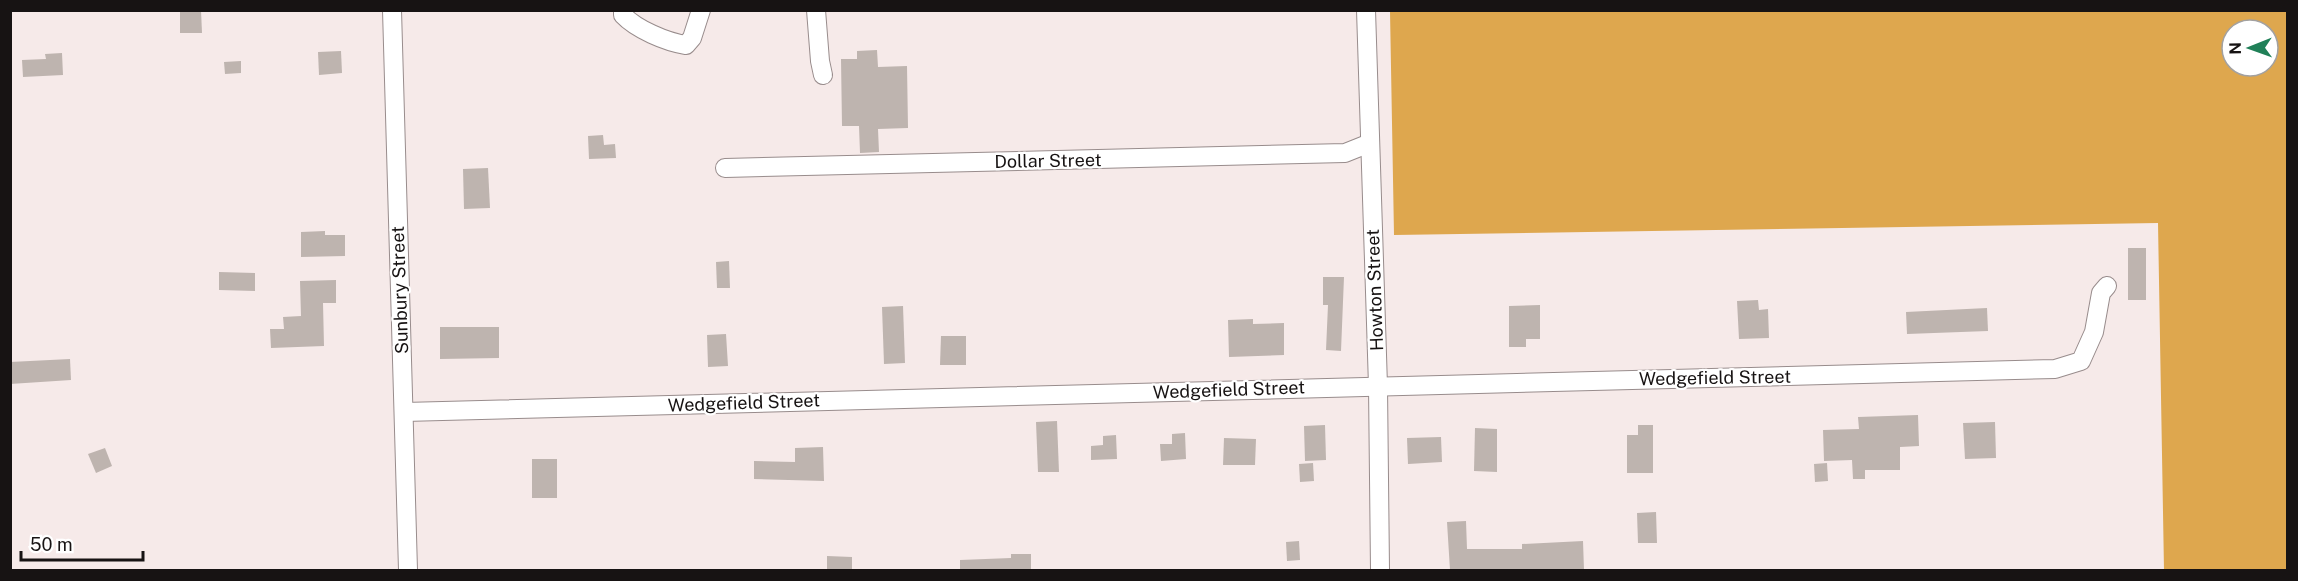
<svg xmlns="http://www.w3.org/2000/svg" width="2298" height="581" font-family="'Public Sans',sans-serif">
  <style>
    .forest { fill: #dea74e; fill-rule: evenodd }
    .building { fill: #beb4af }
    .lines { fill: none; stroke-linecap: round; stroke-linejoin: round }
    .minor-casing { stroke: #988c8c; stroke-width: 20 }
    .minor { stroke: #fff; stroke-width: 18 }
    .labels { text-anchor: middle; stroke-width: 4.5; stroke-linejoin: round; paint-order: stroke }
    .street-label { font-size: 18px; fill: #171313; stroke: #fff }
  </style>
  <rect width="100%" height="100%" fill="#f6eae9"/>
  <path class="forest" d="M 1390,11 L 2287,11 L 2287,570 L 2164,570 L 2158,223 L 1394,235 ZM 2232,30 L 2268,30 L 2268,66 L 2232,66 Z"/>
  <g class="building">
    <path d="M 180,10 L 201,10 L 202,33 L 180,33 Z"/>
    <path d="M 877,50 L 878,67 L 907,66 L 908,128 L 878,129 L 879,152 L 860,153 L 859,126 L 842,126 L 841,59 L 857,59 L 857,51 Z"/>
    <path d="M 341,51 L 342,73 L 319,75 L 318,52 Z"/>
    <path d="M 62,53 L 63,75 L 23,77 L 22,60 L 46,59 L 45,54 Z"/>
    <path d="M 241,61 L 241,73 L 225,74 L 224,62 Z"/>
    <path d="M 603,135 L 604,145 L 615,144 L 616,158 L 589,159 L 588,136 Z"/>
    <path d="M 488,168 L 490,208 L 464,209 L 463,169 Z"/>
    <path d="M 325,231 L 325,235 L 345,235 L 345,256 L 301,257 L 301,232 Z"/>
    <rect x="2128" y="248" width="18" height="52"/>
    <path d="M 729,261 L 730,288 L 717,288 L 716,262 Z"/>
    <path d="M 219,272 L 255,273 L 255,291 L 219,290 Z"/>
    <path d="M 1323,277 L 1344,277 L 1341,351 L 1326,350 L 1328,305 L 1323,305 Z"/>
    <path d="M 336,280 L 336,303 L 323,303 L 324,346 L 271,348 L 270,329 L 284,329 L 283,317 L 301,316 L 300,281 Z"/>
    <path d="M 1758,300 L 1759,310 L 1768,309 L 1769,338 L 1739,339 L 1737,301 Z"/>
    <path d="M 1540,305 L 1540,339 L 1526,339 L 1526,347 L 1509,347 L 1509,306 Z"/>
    <path d="M 903,306 L 905,363 L 884,364 L 882,307 Z"/>
    <path d="M 1987,308 L 1988,331 L 1907,334 L 1906,312 Z"/>
    <path d="M 1253,319 L 1253,324 L 1284,323 L 1284,355 L 1229,357 L 1228,320 Z"/>
    <path d="M 440,327 L 499,327 L 499,358 L 440,359 Z"/>
    <path d="M 726,334 L 728,366 L 708,367 L 707,335 Z"/>
    <path d="M 941,336 L 966,336 L 966,365 L 940,365 Z"/>
    <path d="M 70,359 L 71,380 L 10,384 L 10,362 Z"/>
    <path d="M 1918,415 L 1919,446 L 1900,447 L 1900,470 L 1865,470 L 1865,479 L 1853,479 L 1852,460 L 1824,461 L 1823,430 L 1859,429 L 1858,417 Z"/>
    <path d="M 1057,421 L 1059,472 L 1038,472 L 1036,422 Z"/>
    <path d="M 1995,422 L 1996,458 L 1965,459 L 1963,423 Z"/>
    <path d="M 1325,425 L 1326,460 L 1305,461 L 1304,426 Z"/>
    <path d="M 1638,425 L 1653,425 L 1653,473 L 1627,473 L 1627,435 L 1638,435 Z"/>
    <path d="M 1475,428 L 1497,429 L 1497,472 L 1474,471 Z"/>
    <path d="M 1185,433 L 1186,459 L 1161,461 L 1160,444 L 1172,444 L 1172,434 Z"/>
    <path d="M 1116,435 L 1117,459 L 1091,460 L 1091,446 L 1103,445 L 1103,436 Z"/>
    <path d="M 1441,437 L 1442,462 L 1408,464 L 1407,438 Z"/>
    <path d="M 1224,438 L 1256,439 L 1255,465 L 1223,465 Z"/>
    <path d="M 823,447 L 824,481 L 754,479 L 754,461 L 795,462 L 795,448 Z"/>
    <path d="M 105,448 L 112,466 L 96,473 L 88,454 Z"/>
    <rect x="532" y="459" width="25" height="39"/>
    <path d="M 1313,463 L 1314,481 L 1300,482 L 1299,464 Z"/>
    <path d="M 1827,463 L 1828,481 L 1815,482 L 1814,464 Z"/>
    <path d="M 1656,512 L 1657,543 L 1638,543 L 1637,513 Z"/>
    <path d="M 1466,521 L 1467,549 L 1522,549 L 1522,544 L 1583,541 L 1584,570 L 1450,570 L 1447,522 Z"/>
    <path d="M 1299,541 L 1300,560 L 1287,561 L 1286,542 Z"/>
    <path d="M 1011,554 L 1031,554 L 1031,570 L 960,570 L 960,560 L 1011,558 Z"/>
    <path d="M 827,556 L 852,557 L 852,570 L 827,570 Z"/>
  </g>
  <g class="lines">
    <g class="minor-casing">
      <g id="minor">
        <path d="M 392,10 L 408,570"/>
        <path d="M 623,10 L 623,15 C 636,29 666,42 686,45 L 692,38 L 701,10"/>
        <path d="M 816,10 L 820,61 L 823,75"/>
        <path d="M 1366,10 L 1378,386 L 1380,570"/>
        <path d="M 725,168 L 1345,153 L 1370,143"/>
        <path d="M 404,412 L 2055,369 L 2081,361 L 2094,332 L 2101,293 L 2107,286"/>
      </g>
    </g>
    <use href="#minor" class="minor"/>
  </g>
  <g class="labels">
    <g class="street-label">
      <text transform="translate(1048 161) rotate(-1)" y="6">Dollar Street</text>
      <text transform="translate(400 290) rotate(-92)" y="6">Sunbury Street</text>
      <text transform="translate(1375 290) rotate(-92)" y="6">Howton Street</text>
      <text transform="translate(1715 378) rotate(-1)" y="6">Wedgefield Street</text>
      <text transform="translate(1229 390) rotate(-2)" y="6">Wedgefield Street</text>
      <text transform="translate(744 403) rotate(-2)" y="6">Wedgefield Street</text>
    </g>
  </g>
  <rect width="2298" height="581" fill="none" stroke="#171313" stroke-width="24"/>
  <g transform="translate(2250 48) rotate(269)"><circle r="28" fill="#ffffff" stroke="#a2a1a1" stroke-width="1.5"/>
  <path d="M0-4.5L10 22L0 15L-10 22Z" fill="#208058"/>
  <text y="-9" font-size="16" font-weight="bold" text-anchor="middle" fill="#171313">N</text>
  </g>
  <path d="M21 551v9h122v-9" fill="none" stroke="#171313" stroke-width="3"/>
  <text x="30" y="551" font-size="18" fill="#171313" stroke="#ffffff" stroke-width="4.5" paint-order="stroke">50 m</text>
</svg>
